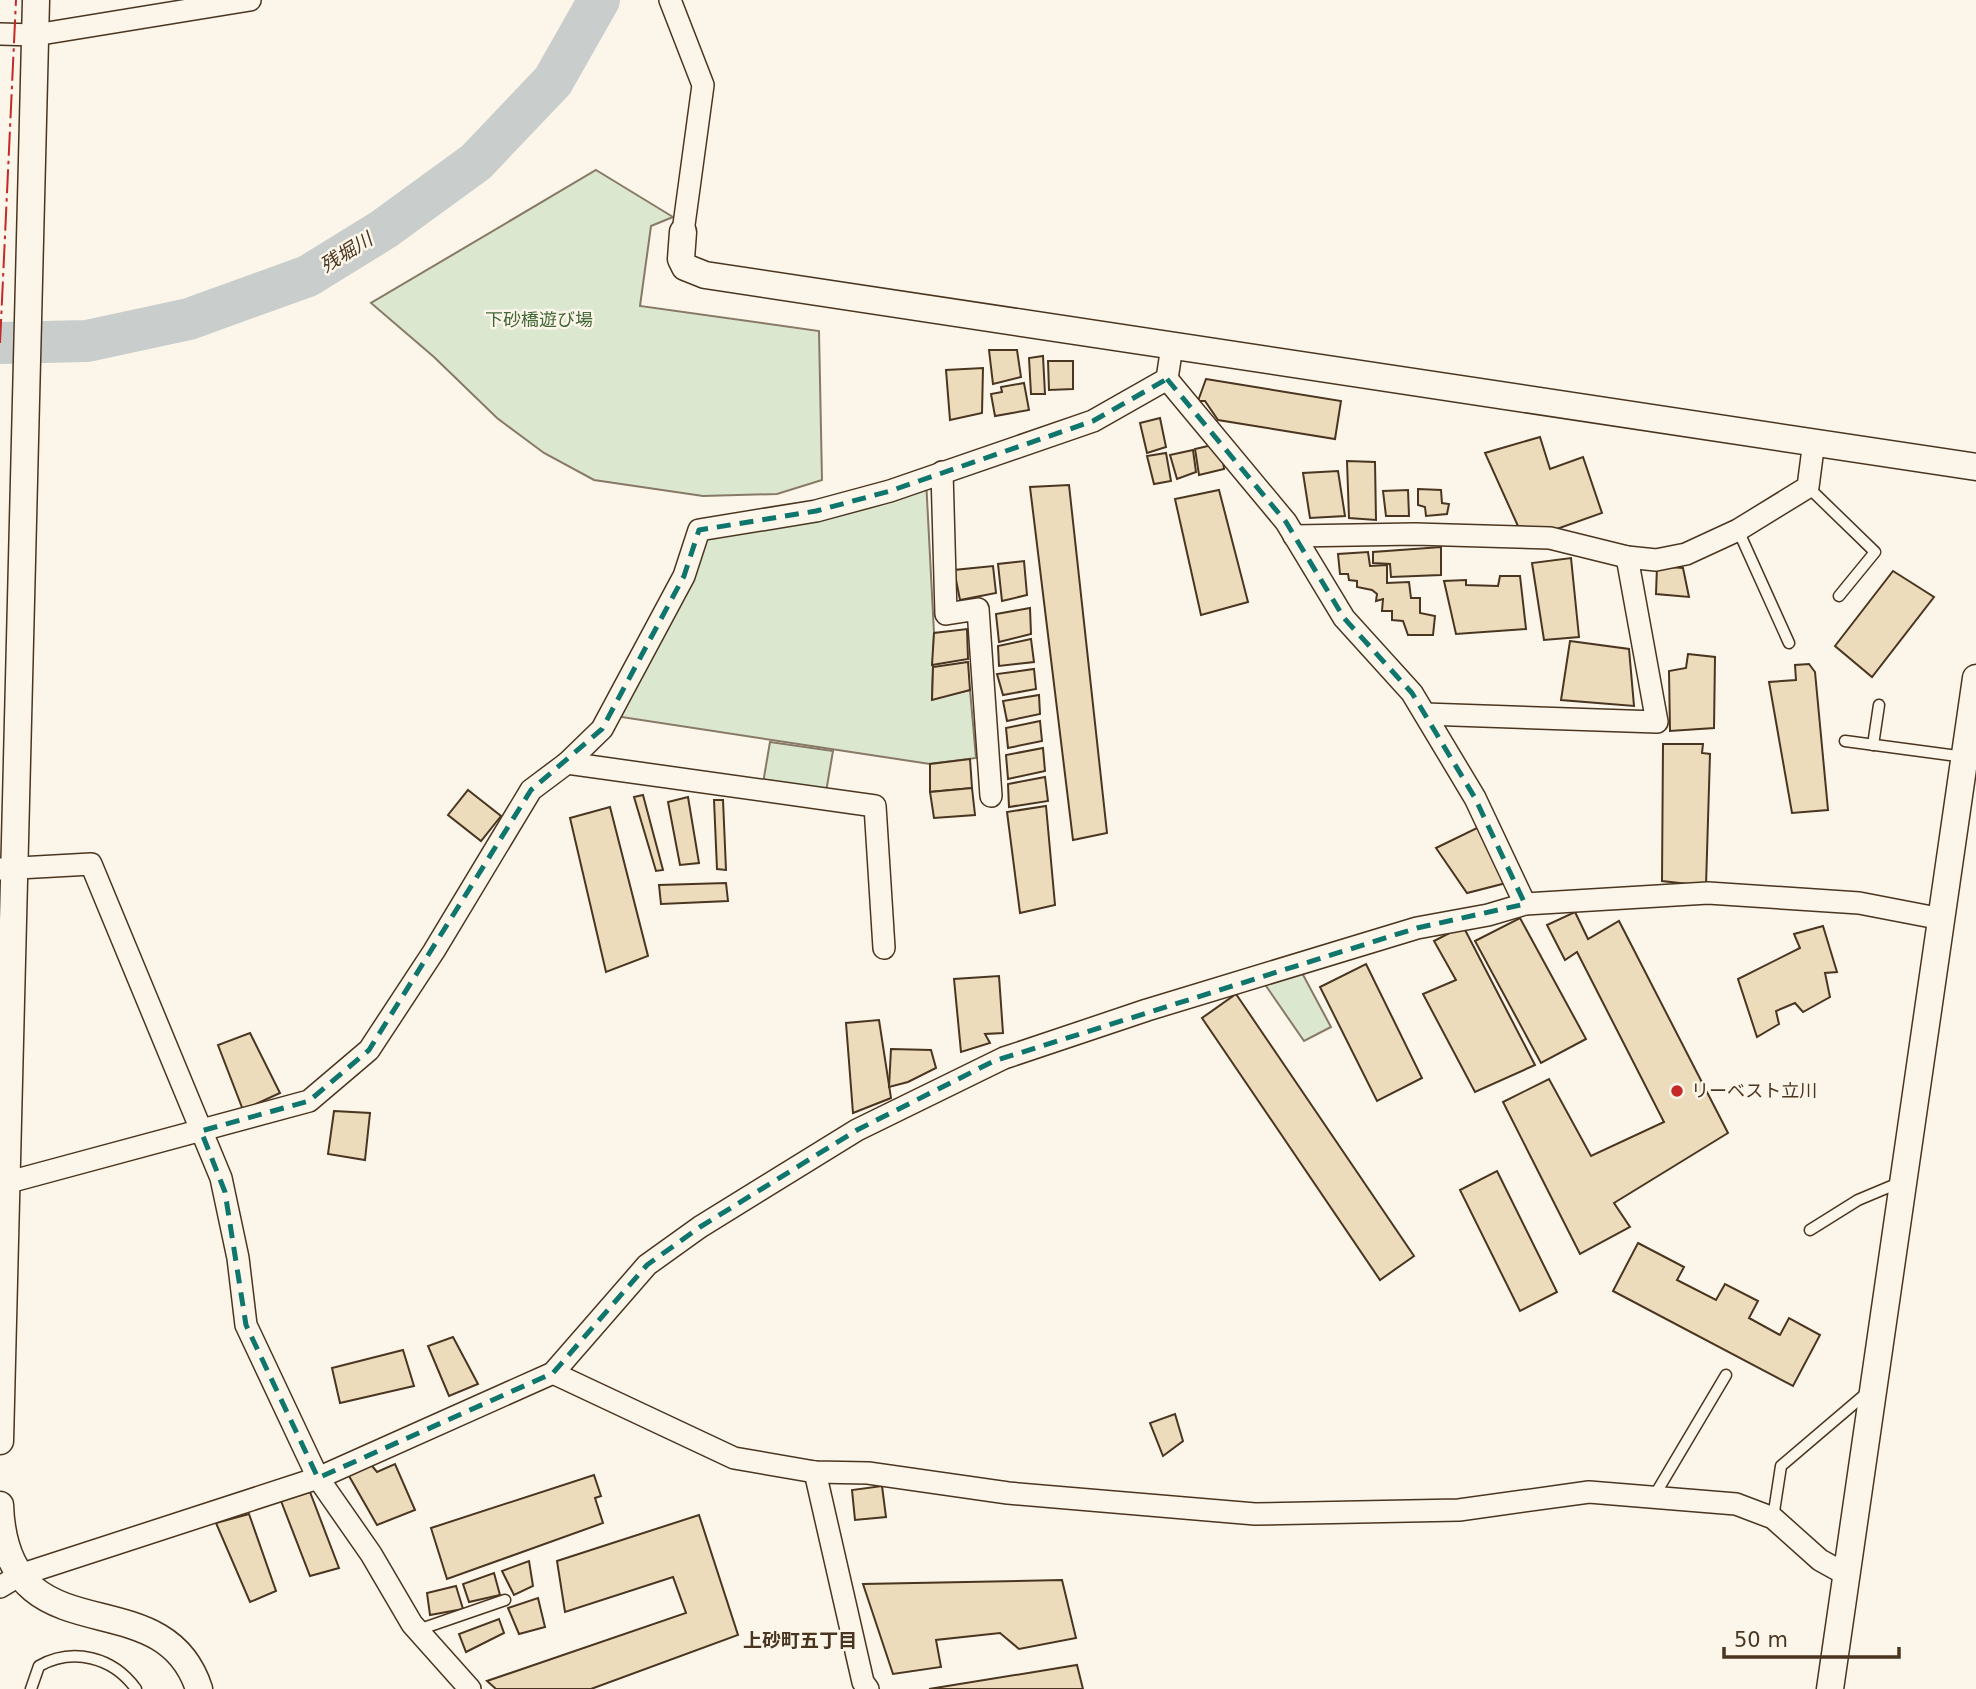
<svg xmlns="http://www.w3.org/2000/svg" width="1976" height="1689" font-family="'DejaVu Sans','Noto Sans JP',sans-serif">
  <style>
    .green { fill: #dce7d0; stroke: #887966; stroke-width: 2 }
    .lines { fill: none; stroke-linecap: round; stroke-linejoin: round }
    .river { stroke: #c9cecd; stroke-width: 42 }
    .building { fill: #ecdcbc; stroke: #4a3520; stroke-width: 2 }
    .service-casing { stroke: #4a3520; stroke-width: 13 }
    .minor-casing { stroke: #4a3520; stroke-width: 24 }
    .tertiary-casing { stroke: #4a3520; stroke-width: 29 }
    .service { stroke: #fbf6e9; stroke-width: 10 }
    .minor { stroke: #fbf6e9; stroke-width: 21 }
    .tertiary { stroke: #fbf6e9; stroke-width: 26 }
    .power { stroke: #c62828; stroke-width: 2; stroke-dasharray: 24 5 3.5 5; stroke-linecap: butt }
    .marked { fill: none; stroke: #0f766e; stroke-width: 5; stroke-dasharray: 14 9; stroke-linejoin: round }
    .poi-dot { fill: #c62828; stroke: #fbf6e9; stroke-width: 2.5 }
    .labels { text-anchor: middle; stroke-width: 5; stroke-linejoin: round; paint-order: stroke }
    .park-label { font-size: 18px; fill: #436837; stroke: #fbf6e9 }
    .poi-label { font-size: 18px; fill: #4a3520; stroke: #fbf6e9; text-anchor: start }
    .water-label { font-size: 19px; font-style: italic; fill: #4a3520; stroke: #fbf6e9 }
    .neighbourhood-label { font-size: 19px; font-weight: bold; fill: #4a3520; stroke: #fbf6e9 }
  </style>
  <rect width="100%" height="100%" fill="#fbf6e9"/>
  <g class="green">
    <path d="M 596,170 L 673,217 L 651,226 L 640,306 L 819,331 L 822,480 L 777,494 L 703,496 L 594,480 L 544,453 L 497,418 L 434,357 L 371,303 Z"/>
    <path d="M 926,479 L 934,633 L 932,699 L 970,690 L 976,758 L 930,764 L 615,716 L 701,537 Z"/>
    <path d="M 770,742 L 833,751 L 826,792 L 763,783 Z"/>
    <path d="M 1301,971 L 1331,1027 L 1304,1041 L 1264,983 Z"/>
  </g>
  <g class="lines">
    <path class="river" d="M 0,343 L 87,341 L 189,319 L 308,276 L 384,229 L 476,162 L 553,81 L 599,0"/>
  </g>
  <g class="building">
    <path d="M 989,350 L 1017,350 L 1021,377 L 993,384 Z"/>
    <path d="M 1043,356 L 1045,394 L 1031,394 L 1029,358 Z"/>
    <path d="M 1048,361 L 1073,361 L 1073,389 L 1049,390 Z"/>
    <path d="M 983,368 L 982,413 L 950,420 L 946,370 Z"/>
    <path d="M 1206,379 L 1341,401 L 1335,439 L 1218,420 L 1205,401 L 1198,401 Z"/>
    <path d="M 1024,383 L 1029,410 L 995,416 L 991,394 L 1002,392 L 1001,387 Z"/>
    <path d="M 1160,418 L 1166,447 L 1147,453 L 1140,423 Z"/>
    <path d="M 1540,437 L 1550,469 L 1583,457 L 1602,513 L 1554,530 L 1518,526 L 1485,453 Z"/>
    <path d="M 1221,443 L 1224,469 L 1199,475 L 1195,449 Z"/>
    <path d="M 1193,450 L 1196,472 L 1177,479 L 1170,455 Z"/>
    <path d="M 1166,453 L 1171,481 L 1154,484 L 1147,456 Z"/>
    <path d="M 1347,461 L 1375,462 L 1376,520 L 1349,518 Z"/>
    <path d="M 1338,471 L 1345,516 L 1310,518 L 1303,473 Z"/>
    <path d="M 1069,485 L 1107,833 L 1073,840 L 1030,487 Z"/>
    <path d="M 1418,489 L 1441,490 L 1442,503 L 1449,504 L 1447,514 L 1426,516 L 1425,507 L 1418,505 Z"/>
    <path d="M 1219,490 L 1248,602 L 1201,615 L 1175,499 Z"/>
    <path d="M 1408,490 L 1409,516 L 1386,516 L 1383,491 Z"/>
    <path d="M 1441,547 L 1441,575 L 1391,577 L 1390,564 L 1373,563 L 1373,552 Z"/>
    <path d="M 1368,552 L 1370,566 L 1387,565 L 1387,583 L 1409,582 L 1411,598 L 1420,598 L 1420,613 L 1435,616 L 1433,635 L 1408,635 L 1403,621 L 1392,620 L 1392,611 L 1382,611 L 1383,599 L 1376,601 L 1377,594 L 1372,590 L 1357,587 L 1357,581 L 1349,580 L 1348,574 L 1340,574 L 1338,554 Z"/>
    <path d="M 1571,558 L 1579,637 L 1544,640 L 1532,563 Z"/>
    <path d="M 1024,561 L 1027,595 L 1002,601 L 998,564 Z"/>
    <path d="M 993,566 L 996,593 L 960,600 L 954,570 Z"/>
    <path d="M 1657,566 L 1683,568 L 1689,597 L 1656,594 Z"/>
    <path d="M 1893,571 L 1934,597 L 1872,677 L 1835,646 Z"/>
    <path d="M 1500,576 L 1520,576 L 1526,629 L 1456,634 L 1444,581 L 1466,580 L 1466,585 L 1498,586 Z"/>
    <path d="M 1030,608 L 1031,634 L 999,642 L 996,614 Z"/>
    <path d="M 967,629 L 968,659 L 932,665 L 934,633 Z"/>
    <path d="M 1031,639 L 1034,662 L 999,666 L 998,646 Z"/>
    <path d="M 1570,641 L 1629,649 L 1634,706 L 1561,700 Z"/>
    <path d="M 1688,654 L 1715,657 L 1714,728 L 1670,731 L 1669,671 L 1686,668 Z"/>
    <path d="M 968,662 L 970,690 L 932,700 L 933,667 Z"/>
    <path d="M 1809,664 L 1815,672 L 1828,810 L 1792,813 L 1769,682 L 1796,680 L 1795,665 Z"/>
    <path d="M 1034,669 L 1036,689 L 1003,695 L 997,674 Z"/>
    <path d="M 1039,695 L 1040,714 L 1007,721 L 1003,701 Z"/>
    <path d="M 1040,721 L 1042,741 L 1008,748 L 1006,728 Z"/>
    <path d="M 1663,744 L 1703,744 L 1702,753 L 1710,754 L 1706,886 L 1662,881 Z"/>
    <path d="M 1043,748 L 1045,771 L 1008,779 L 1006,755 Z"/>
    <path d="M 970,759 L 972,788 L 930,792 L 930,764 Z"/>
    <path d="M 1045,777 L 1048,801 L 1009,807 L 1008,784 Z"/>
    <path d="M 972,788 L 975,815 L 934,818 L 930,792 Z"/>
    <path d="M 468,790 L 501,816 L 481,841 L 448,815 Z"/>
    <path d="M 643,795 L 663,870 L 656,871 L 634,797 Z"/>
    <path d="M 688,797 L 699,863 L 680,865 L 668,802 Z"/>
    <path d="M 714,800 L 723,800 L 726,870 L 717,869 Z"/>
    <path d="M 1046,806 L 1055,905 L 1020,913 L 1007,812 Z"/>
    <path d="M 610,807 L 648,956 L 606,972 L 570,818 Z"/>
    <path d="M 1481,826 L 1510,882 L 1467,893 L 1436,848 Z"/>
    <path d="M 726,883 L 728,901 L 661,904 L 659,885 Z"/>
    <path d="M 1575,912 L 1588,939 L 1619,921 L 1728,1133 L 1614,1203 L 1630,1227 L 1580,1254 L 1503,1102 L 1549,1079 L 1591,1156 L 1664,1122 L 1577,952 L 1565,960 L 1547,925 Z"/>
    <path d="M 1520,918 L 1586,1039 L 1541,1063 L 1475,941 Z"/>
    <path d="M 1463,926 L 1535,1065 L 1475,1092 L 1423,994 L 1456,980 L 1434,941 Z"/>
    <path d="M 1823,926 L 1837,972 L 1825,973 L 1830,997 L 1803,1012 L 1795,1003 L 1776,1011 L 1779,1024 L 1757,1037 L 1738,979 L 1800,948 L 1794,934 Z"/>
    <path d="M 1366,964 L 1422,1078 L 1377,1101 L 1320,987 Z"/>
    <path d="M 999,976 L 1003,1033 L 985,1034 L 990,1043 L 961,1052 L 954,979 Z"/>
    <path d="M 1236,994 L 1414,1256 L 1380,1280 L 1202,1018 Z"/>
    <path d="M 879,1020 L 891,1098 L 853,1113 L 846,1023 Z"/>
    <path d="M 250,1033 L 280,1093 L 243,1110 L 218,1045 Z"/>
    <path d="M 891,1049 L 931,1050 L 936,1068 L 908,1082 L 889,1087 Z"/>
    <path d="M 334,1111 L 370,1113 L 365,1160 L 328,1154 Z"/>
    <path d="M 1497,1171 L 1557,1292 L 1520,1311 L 1460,1190 Z"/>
    <path d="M 1638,1243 L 1684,1267 L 1677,1280 L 1716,1300 L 1725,1284 L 1758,1301 L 1749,1318 L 1780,1335 L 1789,1318 L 1820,1335 L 1793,1386 L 1613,1291 Z"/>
    <path d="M 453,1337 L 478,1384 L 449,1396 L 428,1346 Z"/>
    <path d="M 403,1350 L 414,1386 L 340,1403 L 332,1368 Z"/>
    <path d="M 1175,1414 L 1183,1441 L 1163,1456 L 1150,1423 Z"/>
    <path d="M 368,1461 L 377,1472 L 395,1464 L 415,1510 L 377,1525 L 345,1469 Z"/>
    <path d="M 594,1475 L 601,1496 L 595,1498 L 603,1523 L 447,1579 L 431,1528 Z"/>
    <path d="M 882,1486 L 886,1517 L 855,1520 L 852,1490 Z"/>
    <path d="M 310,1492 L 339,1568 L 310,1576 L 281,1501 Z"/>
    <path d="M 249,1514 L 276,1591 L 250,1602 L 216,1523 Z"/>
    <path d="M 699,1515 L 738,1635 L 591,1689 L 496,1689 L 487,1681 L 686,1613 L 673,1577 L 565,1612 L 557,1561 Z"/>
    <path d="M 529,1561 L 533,1586 L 514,1595 L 502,1571 Z"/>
    <path d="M 494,1573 L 500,1595 L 469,1602 L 463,1584 Z"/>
    <path d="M 1062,1580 L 1076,1638 L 1019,1649 L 1000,1633 L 936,1640 L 941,1667 L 893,1674 L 863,1584 Z"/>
    <path d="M 456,1586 L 463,1609 L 430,1615 L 427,1593 Z"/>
    <path d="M 538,1598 L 545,1627 L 519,1634 L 508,1608 Z"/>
    <path d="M 499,1619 L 504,1633 L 466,1652 L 459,1634 Z"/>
    <path d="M 1077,1665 L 1083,1689 L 929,1689 Z"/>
  </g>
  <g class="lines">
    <g class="service-casing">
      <g id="service">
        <path d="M 1808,487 L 1875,552 L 1839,596"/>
        <path d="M 1738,530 L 1789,643"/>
        <path d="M 1845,741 L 1965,757"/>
        <path d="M 1873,745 L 1879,705"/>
        <path d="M 1810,1230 L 1858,1200 L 1901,1182"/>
        <path d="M 1653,1498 L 1726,1375"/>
        <path d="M 1773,1518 L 1781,1466 L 1869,1391"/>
        <path d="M 418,1630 L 505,1600"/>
        <path d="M 31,1689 L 39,1666 C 73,1647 113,1657 136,1689"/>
      </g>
    </g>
    <g class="minor-casing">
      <g id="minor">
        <path d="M 670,0 L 703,85 L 683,232"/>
        <path d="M 0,34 L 35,35 L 250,0"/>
        <path d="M 1167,379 L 1286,522 L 1344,618 L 1412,693 L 1475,798 L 1525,904"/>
        <path d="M 942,472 L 946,614 L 978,609 L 991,796"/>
        <path d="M 1294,536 L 1415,534 L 1550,538 L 1627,557 L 1656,560 L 1686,554 L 1738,530 L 1808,487 L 1814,441"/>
        <path d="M 1425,714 L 1657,722 L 1627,557"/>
        <path d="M 567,763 L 875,806 L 884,948"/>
        <path d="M 0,869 L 91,864 L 221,1178 L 238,1258 L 246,1325 L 318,1478 L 371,1554 L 412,1624 L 470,1689"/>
        <path d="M 9,1182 L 309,1101 L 369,1050 L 434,951 L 531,790 L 567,763 L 602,729 L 684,576 L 699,530 L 816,511 L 890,491 L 1093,421 L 1167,379 L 1172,346"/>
        <path d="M 553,1373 L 734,1458 L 815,1472 L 868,1473 L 1008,1493 L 1255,1514 L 1459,1510 L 1589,1492 L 1736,1504 L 1773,1518 L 1820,1560 L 1847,1575"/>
        <path d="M 815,1472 L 863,1682 L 868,1689"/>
        <path d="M 0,1587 L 20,1575 L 318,1478 L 553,1373 L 647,1265 L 700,1227 L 857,1130 L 1004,1058 L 1147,1010 L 1417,928 L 1488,915 L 1525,904 L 1708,893 L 1859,903 L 1942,919"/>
      </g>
    </g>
    <g class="tertiary-casing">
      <g id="tertiary">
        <path d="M 683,232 L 681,259 L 685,267 L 705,275 L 1976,467"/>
        <path d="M 0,1441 L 36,0"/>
        <path d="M 0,1505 C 6,1664 162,1574 199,1689"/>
        <path d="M 1830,1689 L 1976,678"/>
      </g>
    </g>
    <use href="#service" class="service"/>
    <use href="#minor" class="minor"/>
    <use href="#tertiary" class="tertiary"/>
    <path class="power" d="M 0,343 L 16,0"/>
  </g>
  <path class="marked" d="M 1167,379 L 1286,522 L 1344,618 L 1412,693 L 1475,798 L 1525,904 L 1417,928 L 994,1061 L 857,1130 L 700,1227 L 647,1265 L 553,1373 L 318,1478 L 246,1325 L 225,1192 L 201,1131 L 309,1101 L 369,1050 L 531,790 L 602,729 L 684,576 L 699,530 L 816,511 L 890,491 L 1093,421 Z"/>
  <circle class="poi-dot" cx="1677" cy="1091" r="7"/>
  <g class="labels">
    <g class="park-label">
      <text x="539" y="326">下砂橋遊び場</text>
    </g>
    <g class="poi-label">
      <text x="1691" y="1097">リーベスト立川</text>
    </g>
    <g class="water-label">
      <text transform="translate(346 252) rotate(-32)" y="7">残堀川</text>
    </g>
    <g class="neighbourhood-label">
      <text x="800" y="1647">上砂町五丁目</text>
    </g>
  </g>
  <path d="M1724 1647v10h175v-10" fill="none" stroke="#4a3520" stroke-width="3.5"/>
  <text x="1734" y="1647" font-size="21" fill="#4a3520" stroke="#fbf6e9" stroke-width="5" paint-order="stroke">50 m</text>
</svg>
